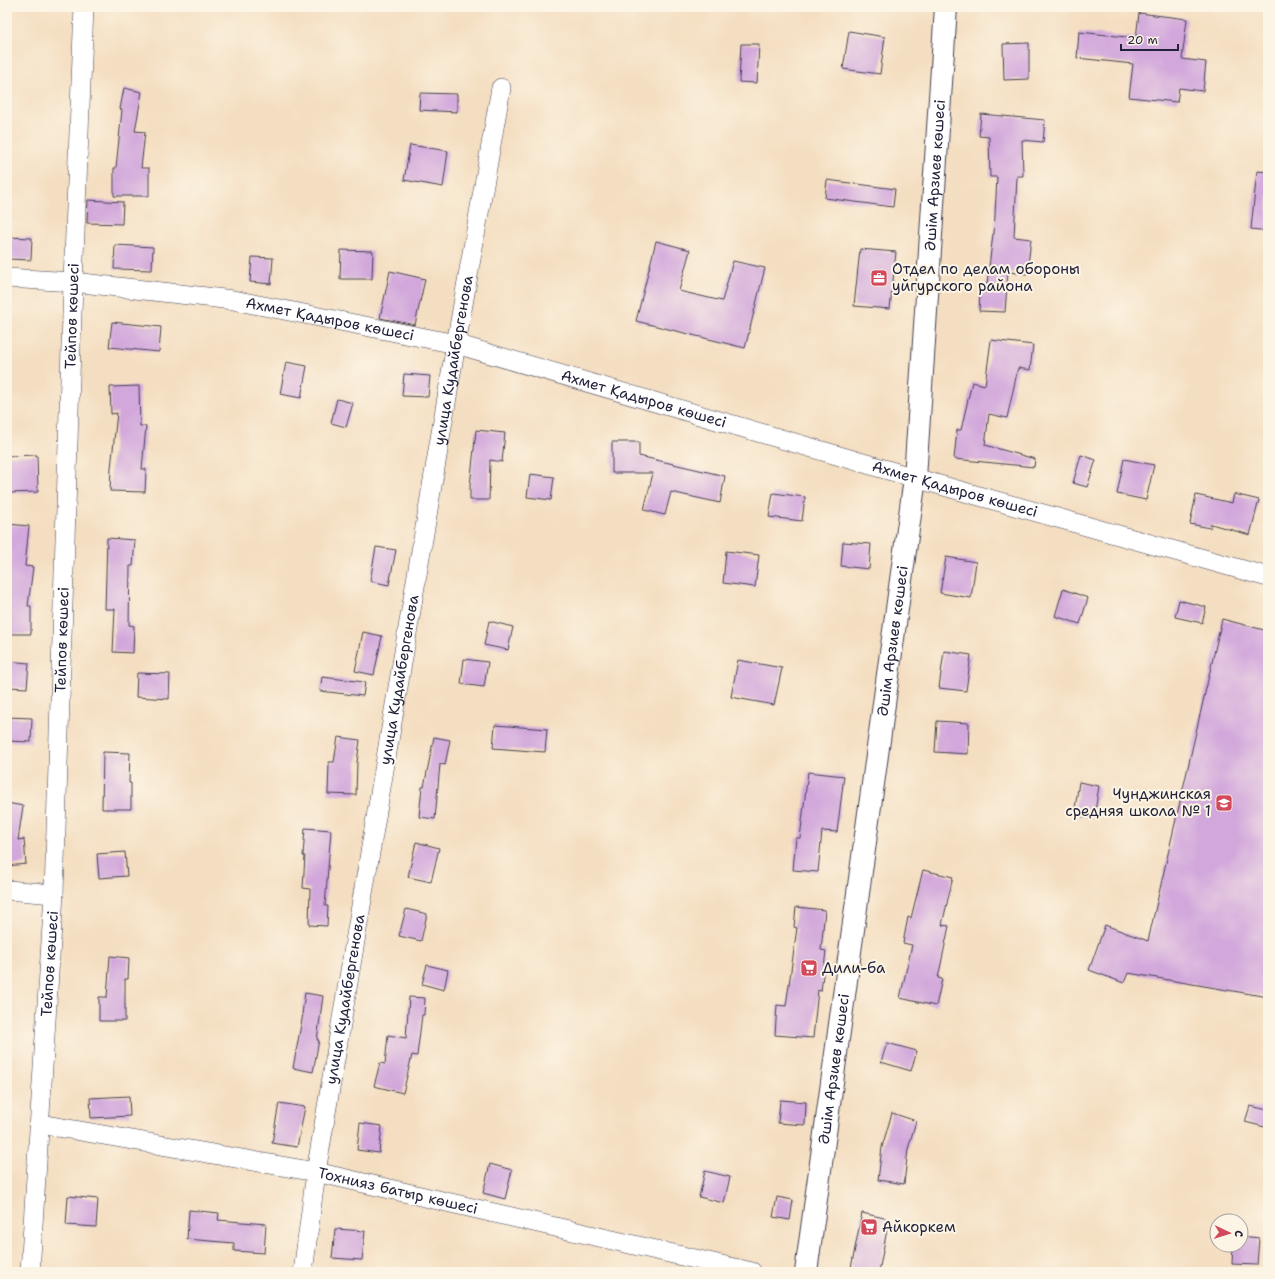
<svg xmlns="http://www.w3.org/2000/svg" width="1275" height="1279" font-family="'Shantell Sans',sans-serif">
  <style>
    .building { fill: #d2a7dc }
    .lines { fill: none; stroke-linecap: round; stroke-linejoin: round }
    .minor-casing { stroke: #423e4f; stroke-width: 20 }
    .tertiary-casing { stroke: #423e4f; stroke-width: 24 }
    .minor { stroke: #fff; stroke-width: 19 }
    .tertiary { stroke: #fff; stroke-width: 22 }
    .labels { text-anchor: middle; stroke-width: 4; stroke-linejoin: round; paint-order: stroke }
    .street-label { font-size: 15px; fill: #22223b; stroke: #fcf5e5 }
    .poi-label { font-size: 15px; fill: #22223b; stroke: #fcf5e5; text-anchor: start }
  </style>
  <rect width="100%" height="100%" fill="#fcf5e5"/>
  <filter id="ink" filterUnits="userSpaceOnUse"><feTurbulence type="fractalNoise" baseFrequency=".025" numOctaves="2"/><feDisplacementMap in="SourceGraphic" scale="8" xChannelSelector="R" yChannelSelector="G"/><feConvolveMatrix kernelMatrix="1 2 1 2 8 2 1 2 1" color-interpolation-filters="sRGB"/></filter>
  <filter id="wash" filterUnits="userSpaceOnUse"><feTurbulence type="fractalNoise" baseFrequency=".012" numOctaves="4" result="noise"/><feDisplacementMap in="SourceGraphic" scale="16" xChannelSelector="R" yChannelSelector="G"/><feGaussianBlur stdDeviation="0.9" result="paint"/><feColorMatrix in="noise" values="0 0 0 0 0 0 0 0 0 0 0 0 0 0 0 0 0 1.4 0 .05"/><feComposite in="paint" operator="in"/></filter>
  <g filter="url(#wash)">
    <rect width="100%" height="100%" fill="#f4dec1"/>
    <g id="blocks">
      <g class="building">
        <path d="M 1139,13 L 1187,19 L 1182,59 L 1206,62 L 1203,91 L 1179,88 L 1177,102 L 1129,97 L 1133,64 L 1077,58 L 1079,32 L 1136,38 Z"/>
        <path d="M 849,31 L 885,37 L 880,74 L 843,69 Z"/>
        <path d="M 1029,43 L 1029,79 L 1004,80 L 1003,44 Z"/>
        <path d="M 741,44 L 759,44 L 757,83 L 739,82 Z"/>
        <path d="M 124,88 L 142,92 L 135,131 L 145,132 L 141,168 L 149,168 L 149,196 L 114,196 L 114,168 L 116,168 L 122,110 L 120,109 Z"/>
        <path d="M 420,93 L 457,94 L 457,112 L 419,110 Z"/>
        <path d="M 981,114 L 1045,120 L 1043,142 L 1022,140 L 1023,176 L 1017,176 L 1014,237 L 1031,239 L 1027,274 L 1008,272 L 1005,312 L 979,311 L 980,292 L 986,292 L 993,234 L 994,234 L 997,177 L 990,177 L 989,137 L 979,136 Z"/>
        <path d="M 410,145 L 448,151 L 443,187 L 404,180 Z"/>
        <path d="M 1257,171 L 1268,172 L 1268,231 L 1251,229 Z"/>
        <path d="M 827,180 L 895,189 L 893,207 L 825,198 Z"/>
        <path d="M 88,200 L 123,202 L 122,224 L 87,223 Z"/>
        <path d="M 7,237 L 32,238 L 31,260 L 7,259 Z"/>
        <path d="M 656,241 L 690,250 L 679,291 L 722,301 L 733,261 L 765,268 L 745,348 L 636,321 Z"/>
        <path d="M 115,245 L 153,247 L 152,270 L 114,269 Z"/>
        <path d="M 860,249 L 896,252 L 890,309 L 854,306 Z"/>
        <path d="M 341,250 L 373,251 L 372,279 L 340,279 Z"/>
        <path d="M 252,257 L 273,258 L 271,284 L 250,282 Z"/>
        <path d="M 390,271 L 425,279 L 415,325 L 380,318 Z"/>
        <path d="M 112,322 L 161,327 L 159,352 L 109,347 Z"/>
        <path d="M 991,340 L 1033,345 L 1030,370 L 1018,368 L 1007,418 L 989,414 L 985,445 L 1035,459 L 1034,467 L 954,459 L 957,430 L 961,430 L 972,382 L 985,385 Z"/>
        <path d="M 286,362 L 307,366 L 301,398 L 280,394 Z"/>
        <path d="M 404,374 L 430,376 L 428,397 L 402,396 Z"/>
        <path d="M 139,386 L 140,426 L 146,426 L 142,469 L 146,469 L 145,492 L 110,491 L 111,468 L 117,413 L 111,414 L 110,387 Z"/>
        <path d="M 337,399 L 353,403 L 346,427 L 331,423 Z"/>
        <path d="M 476,430 L 505,433 L 502,462 L 490,460 L 489,500 L 470,500 L 470,486 Z"/>
        <path d="M 612,442 L 639,442 L 639,456 L 725,476 L 720,503 L 671,492 L 665,515 L 644,510 L 653,473 L 612,473 Z"/>
        <path d="M 37,455 L 38,492 L 7,493 L 7,456 Z"/>
        <path d="M 1081,455 L 1096,460 L 1087,487 L 1073,483 Z"/>
        <path d="M 1124,459 L 1154,465 L 1146,500 L 1117,494 Z"/>
        <path d="M 530,474 L 554,477 L 551,500 L 527,497 Z"/>
        <path d="M 773,493 L 805,497 L 802,521 L 769,517 Z"/>
        <path d="M 1234,494 L 1259,500 L 1250,535 L 1211,524 L 1210,528 L 1190,524 L 1196,495 L 1232,503 Z"/>
        <path d="M 7,524 L 29,526 L 25,566 L 33,567 L 28,606 L 31,606 L 31,634 L 7,634 Z"/>
        <path d="M 107,538 L 135,540 L 133,566 L 130,566 L 129,625 L 134,626 L 133,653 L 113,652 L 115,609 L 105,609 Z"/>
        <path d="M 843,542 L 871,544 L 869,569 L 841,566 Z"/>
        <path d="M 376,547 L 396,550 L 389,585 L 370,581 Z"/>
        <path d="M 726,551 L 759,555 L 755,587 L 723,583 Z"/>
        <path d="M 946,557 L 976,562 L 971,598 L 940,593 Z"/>
        <path d="M 1063,589 L 1088,598 L 1080,624 L 1055,616 Z"/>
        <path d="M 1179,600 L 1206,607 L 1202,623 L 1175,617 Z"/>
        <path d="M 1222,619 L 1268,631 L 1268,997 L 1128,973 L 1124,983 L 1089,970 L 1105,925 L 1148,941 Z"/>
        <path d="M 489,621 L 513,627 L 508,650 L 484,645 Z"/>
        <path d="M 363,632 L 382,636 L 374,675 L 355,671 Z"/>
        <path d="M 944,651 L 971,655 L 966,691 L 939,688 Z"/>
        <path d="M 464,659 L 488,662 L 484,687 L 461,684 Z"/>
        <path d="M 738,660 L 782,668 L 774,705 L 731,697 Z"/>
        <path d="M 7,661 L 29,663 L 27,688 L 7,687 Z"/>
        <path d="M 137,673 L 170,674 L 169,699 L 136,697 Z"/>
        <path d="M 322,677 L 365,682 L 363,696 L 320,691 Z"/>
        <path d="M 7,717 L 32,718 L 31,742 L 7,741 Z"/>
        <path d="M 937,721 L 969,723 L 968,754 L 935,752 Z"/>
        <path d="M 495,725 L 547,729 L 545,752 L 493,748 Z"/>
        <path d="M 338,737 L 360,740 L 357,762 L 356,795 L 328,794 L 329,762 L 334,762 Z"/>
        <path d="M 434,737 L 450,740 L 445,765 L 440,764 L 435,819 L 419,817 L 422,787 L 424,787 Z"/>
        <path d="M 103,752 L 130,753 L 129,783 L 131,783 L 131,809 L 102,809 Z"/>
        <path d="M 808,772 L 844,776 L 837,832 L 822,831 L 818,872 L 793,870 L 796,838 L 800,838 Z"/>
        <path d="M 1079,782 L 1099,786 L 1094,818 L 1074,815 Z"/>
        <path d="M 7,803 L 23,806 L 18,840 L 24,839 L 26,864 L 7,866 Z"/>
        <path d="M 305,828 L 331,830 L 325,906 L 328,906 L 327,926 L 309,925 L 310,889 L 303,888 L 305,856 L 303,856 Z"/>
        <path d="M 416,842 L 439,848 L 431,882 L 408,877 Z"/>
        <path d="M 125,852 L 127,876 L 99,878 L 97,854 Z"/>
        <path d="M 923,870 L 953,877 L 942,925 L 949,926 L 938,978 L 942,979 L 936,1006 L 900,998 L 912,945 L 903,943 L 908,917 L 911,918 Z"/>
        <path d="M 796,907 L 825,910 L 821,950 L 826,951 L 821,991 L 818,990 L 813,1038 L 775,1035 L 777,1005 L 786,1006 L 797,928 L 794,927 Z"/>
        <path d="M 406,909 L 427,914 L 421,941 L 399,936 Z"/>
        <path d="M 110,956 L 129,958 L 128,979 L 125,979 L 125,1021 L 99,1021 L 99,997 L 107,997 Z"/>
        <path d="M 427,965 L 448,970 L 444,990 L 422,984 Z"/>
        <path d="M 305,993 L 323,996 L 317,1040 L 319,1040 L 313,1072 L 293,1068 L 303,1014 L 302,1014 Z"/>
        <path d="M 409,997 L 425,998 L 424,1015 L 422,1015 L 417,1056 L 412,1055 L 403,1093 L 374,1086 L 380,1063 L 385,1064 L 388,1035 L 406,1038 Z"/>
        <path d="M 887,1043 L 917,1051 L 911,1071 L 881,1062 Z"/>
        <path d="M 129,1096 L 130,1116 L 91,1118 L 90,1098 Z"/>
        <path d="M 780,1100 L 806,1102 L 805,1125 L 778,1123 Z"/>
        <path d="M 279,1103 L 305,1107 L 297,1147 L 272,1143 Z"/>
        <path d="M 1250,1106 L 1268,1110 L 1265,1127 L 1245,1122 Z"/>
        <path d="M 892,1113 L 916,1121 L 908,1149 L 904,1184 L 878,1180 L 882,1147 Z"/>
        <path d="M 360,1123 L 382,1126 L 379,1153 L 357,1150 Z"/>
        <path d="M 490,1164 L 512,1170 L 505,1199 L 483,1193 Z"/>
        <path d="M 705,1171 L 730,1177 L 724,1203 L 699,1197 Z"/>
        <path d="M 68,1196 L 98,1199 L 96,1227 L 66,1225 Z"/>
        <path d="M 777,1197 L 793,1200 L 790,1220 L 773,1217 Z"/>
        <path d="M 189,1210 L 219,1213 L 218,1220 L 266,1224 L 264,1253 L 234,1251 L 234,1243 L 187,1239 Z"/>
        <path d="M 862,1213 L 889,1219 L 879,1272 L 863,1272 L 851,1268 Z"/>
        <path d="M 335,1229 L 365,1231 L 362,1260 L 332,1258 Z"/>
        <path d="M 1241,1236 L 1259,1238 L 1257,1265 L 1232,1264 L 1233,1245 L 1241,1245 Z"/>
      </g>
    </g>
  </g>
  <g filter="url(#ink)">
    <use href="#blocks" fill-opacity="0" stroke="#423e4f" stroke-width="1"/>
    <g class="lines">
      <g class="minor-casing">
        <g id="minor">
          <path id="s1" d="M 7,278 L 73,282 L 233,300 L 456,344 L 915,478 L 1268,577"/>
          <path d="M 7,890 L 54,894"/>
          <path id="s2" d="M 40,1124 L 316,1172 L 752,1272"/>
          <path id="s3" d="M 30,1272 L 54,894 L 73,282 L 84,7"/>
          <path id="s4" d="M 303,1272 L 316,1172 L 456,344 L 501,88"/>
        </g>
      </g>
      <g class="tertiary-casing">
        <g id="tertiary">
          <path id="s5" d="M 806,1272 L 915,478 L 946,7"/>
        </g>
      </g>
      <use href="#minor" class="minor"/>
      <use href="#tertiary" class="tertiary"/>
    </g>
  </g>
  <defs>
    <g id="office-square" transform="scale(0.9)"><rect x="-9" y="-9" width="18" height="18" rx="4" fill="#d1495b" stroke="#fcf5e5"/><path d="M-6-3h4V-5.5h4V-3h4V5H-6ZM-1-4.5V-3h2v-1.5ZM-6 0V1H6V0Z" fill="#fff"/></g>
    <g id="school-square" transform="scale(0.9)"><rect x="-9" y="-9" width="18" height="18" rx="4" fill="#d1495b" stroke="#fcf5e5"/><path d="M0-5L7-2L0 1L-7-2ZM-4 1L0 2.5L4 1V4Q0 6-4 4Z" fill="#fff"/></g>
    <g id="supermarket-square" transform="scale(0.9)"><rect x="-9" y="-9" width="18" height="18" rx="4" fill="#d1495b" stroke="#fcf5e5"/><path d="M-6-5.5h2.5l.6 2H6L4.5 2H-2.5L-4.4-4H-6ZM-1.5 3.2a1.3 1.3 0 1 0 .1 0ZM3 3.2a1.3 1.3 0 1 0 .1 0Z" fill="#fff"/></g>
  </defs>
  <g fill-rule="evenodd">
    <use href="#office-square" x="879" y="278"/>
    <use href="#school-square" x="1224" y="803"/>
    <use href="#supermarket-square" x="809" y="968"/>
    <use href="#supermarket-square" x="869" y="1227"/>
  </g>
  <g class="labels">
    <g class="street-label">
      <text dy="5" stroke="none"><textPath href="#s5" startOffset="1105">Әшім Арзиев көшесі</textPath></text>
      <text dy="5" stroke="none"><textPath href="#s3" startOffset="957">Тейпов көшесі</textPath></text>
      <text dy="5" stroke="none"><textPath href="#s1" startOffset="326">Ахмет Қадыров көшесі</textPath></text>
      <text dy="5" stroke="none"><textPath href="#s4" startOffset="924">улица Кудайбергенова</textPath></text>
      <text dy="5" stroke="none"><textPath href="#s1" startOffset="650">Ахмет Қадыров көшесі</textPath></text>
      <text dy="5" stroke="none"><textPath href="#s1" startOffset="974">Ахмет Қадыров көшесі</textPath></text>
      <text dy="5" stroke="none"><textPath href="#s3" startOffset="633">Тейпов көшесі</textPath></text>
      <text dy="5" stroke="none"><textPath href="#s5" startOffset="637">Әшім Арзиев көшесі</textPath></text>
      <text dy="5" stroke="none"><textPath href="#s4" startOffset="600">улица Кудайбергенова</textPath></text>
      <text dy="5" stroke="none"><textPath href="#s3" startOffset="309">Тейпов көшесі</textPath></text>
      <text dy="5" stroke="none"><textPath href="#s4" startOffset="276">улица Кудайбергенова</textPath></text>
      <text dy="5" stroke="none"><textPath href="#s5" startOffset="205">Әшім Арзиев көшесі</textPath></text>
      <text dy="5" stroke="none"><textPath href="#s2" startOffset="364">Тохнияз батыр көшесі</textPath></text>
    </g>
    <g class="poi-label">
      <text x="892" y="274">Отдел по делам обороны<tspan x="892" dy="17">уйгурского района</tspan></text>
      <text x="1211" y="799" text-anchor="end">Чунджинская<tspan x="1211" dy="17">средняя школа № 1</tspan></text>
      <text x="822" y="973">Дили-ба</text>
      <text x="882" y="1232">Айкоркем</text>
    </g>
  </g>
  <rect width="1275" height="1279" fill="none" stroke="#fcf5e5" stroke-width="24"/>
  <g transform="translate(1229 1233) rotate(94)"><circle r="19" fill="#fcf5e5" stroke="#a5a1a1"/>
  <path d="M0-3L7 15L0 10L-7 15Z" fill="#d1495b"/>
  <text y="-6" font-size="11" font-weight="bold" text-anchor="middle" fill="#22223b">С</text>
  </g>
  <path d="M1121 44v6h57v-6" fill="none" stroke="#22223b" stroke-width="2"/>
  <text x="1127" y="44" font-size="12" fill="#22223b" stroke="#fcf5e5" stroke-width="3" paint-order="stroke">20 m</text>
</svg>
